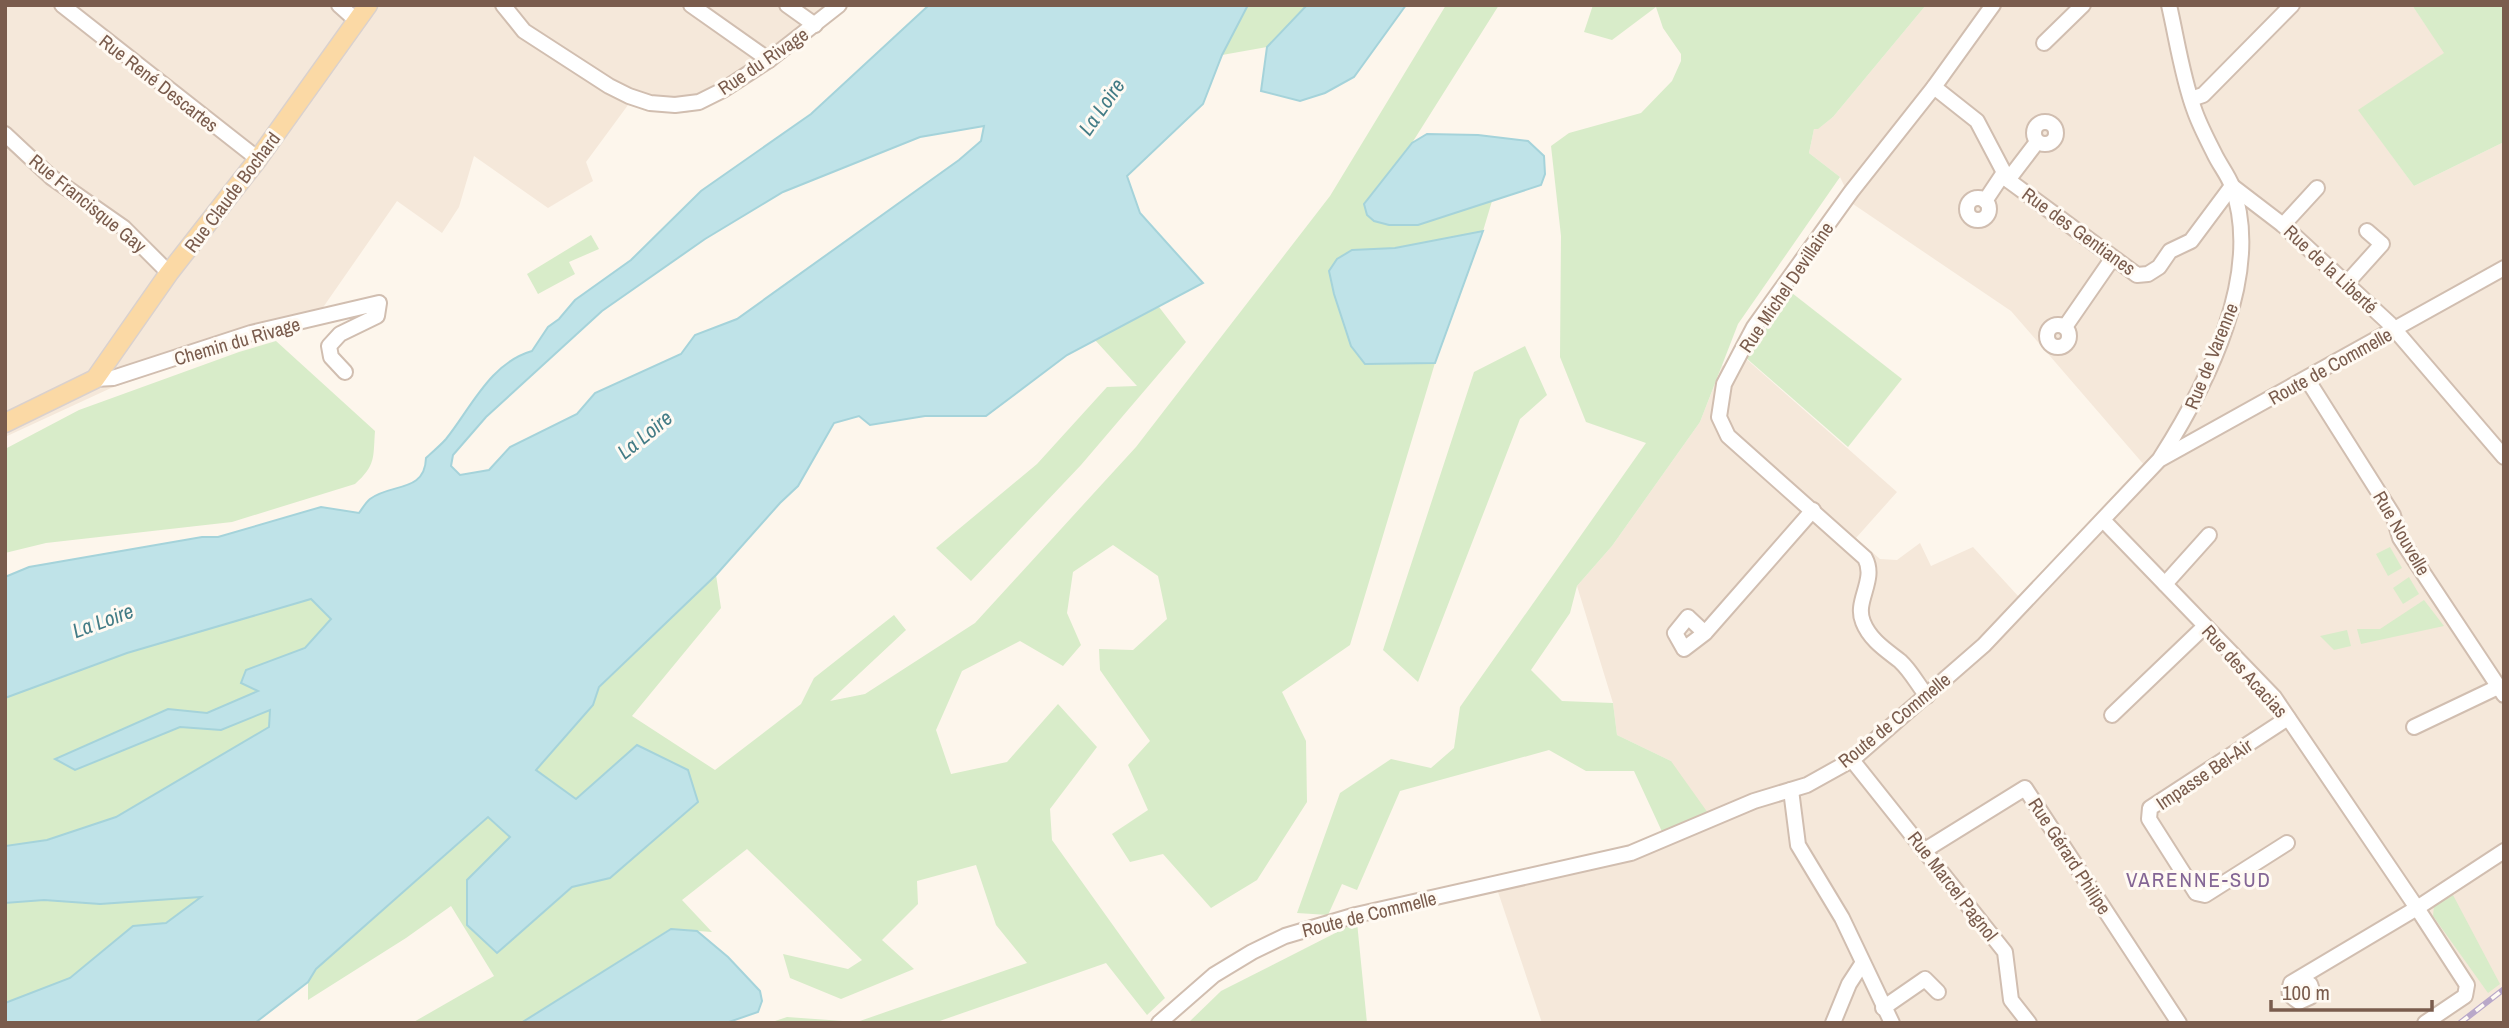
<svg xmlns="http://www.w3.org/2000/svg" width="2509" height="1028" font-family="'Archivo Narrow',sans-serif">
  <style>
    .residential { fill: #f5e8da }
    .green { fill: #d8ecc9 }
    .water { fill: #bfe3e8; stroke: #a5d3da; stroke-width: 2; fill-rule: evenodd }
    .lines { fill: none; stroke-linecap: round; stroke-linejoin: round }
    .minor-casing { stroke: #d1beb0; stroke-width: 18 }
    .major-casing { stroke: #dad1cd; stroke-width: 21 }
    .minor { stroke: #fff; stroke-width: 14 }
    .major { stroke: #fbd9a5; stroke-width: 18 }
    .rail-casing { stroke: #b9a8c9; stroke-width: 6 }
    .rail { stroke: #fffaf3; stroke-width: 3.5; stroke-dasharray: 10; stroke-linecap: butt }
    .labels { text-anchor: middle; stroke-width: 6; stroke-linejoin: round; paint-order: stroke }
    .street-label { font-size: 19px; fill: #7a5c4d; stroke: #fffaf3 }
    .water-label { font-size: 21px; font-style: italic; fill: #437c86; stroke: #fffaf3 }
    .neighbourhood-label { font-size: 21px; letter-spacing: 2px; fill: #846695; stroke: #fffaf3 }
  </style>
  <rect width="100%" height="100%" fill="#fdf6ec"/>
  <g class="residential">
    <path d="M 5,5 L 849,5 L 798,46 L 710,106 L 686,113 L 654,112 L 628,105 L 586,162 L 593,181 L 548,208 L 474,156 L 459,207 L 442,233 L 397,201 L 308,329 L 245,343 L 111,388 L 5,437 Z"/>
    <path d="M 1926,5 L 2412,5 L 2445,53 L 2359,110 L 2414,186 L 2504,142 L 2504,1023 L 1542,1023 L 1497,889 L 1664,836 L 1671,761 L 1617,735 L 1613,703 L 1577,586 L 1612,546 L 1700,422 L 1722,366 L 1744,357 L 1897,492 L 1856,538 L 1880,559 L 1897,560 L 1920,543 L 1931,566 L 1973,547 L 2019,597 L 2145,466 L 2011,311 L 1853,204 L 1840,177 L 1809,153 L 1814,129 L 1819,128 L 1833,117 Z"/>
  </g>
  <g class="green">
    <path d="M 1248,5 L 1307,5 L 1267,47 L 1222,55 Z"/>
    <path d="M 1446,5 L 1499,5 L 1412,143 L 1364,204 L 1389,225 L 1418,225 L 1492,201 L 1483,231 L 1395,248 L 1352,250 L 1334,294 L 1351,346 L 1365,364 L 1435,363 L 1350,645 L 1282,692 L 1306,741 L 1307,802 L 1257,880 L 1211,908 L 1163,854 L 1130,862 L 1112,834 L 1148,810 L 1128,765 L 1150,741 L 1100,670 L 1099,649 L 1133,650 L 1167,619 L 1158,576 L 1113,545 L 1073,572 L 1067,613 L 1081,645 L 1063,666 L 1020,641 L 962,671 L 936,730 L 951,774 L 1007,762 L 1058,704 L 1097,747 L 1050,809 L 1052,840 L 1165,998 L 1147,1015 L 1106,963 L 934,1023 L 769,1023 L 787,1017 L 857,1022 L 1027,963 L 996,925 L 976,865 L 917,881 L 918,904 L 882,940 L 914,969 L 841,999 L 790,978 L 783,954 L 848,969 L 862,960 L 747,849 L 682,900 L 712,932 L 670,929 L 521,1023 L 412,1023 L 494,976 L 451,906 L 406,938 L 308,1000 L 308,982 L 316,969 L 488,817 L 511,837 L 467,880 L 497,953 L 573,887 L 610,878 L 576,800 L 535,770 L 592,705 L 599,688 L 716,575 L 721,608 L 632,716 L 715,770 L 801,704 L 814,678 L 894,615 L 906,630 L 830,701 L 865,694 L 975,623 L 1136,447 L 1330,196 Z"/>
    <path d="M 1593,5 L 1926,5 L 1833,117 L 1818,129 L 1814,129 L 1809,153 L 1840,177 L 1738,324 L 1700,422 L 1612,546 L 1577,586 L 1570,613 L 1531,670 L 1562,701 L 1613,703 L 1617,735 L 1671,761 L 1708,813 L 1664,836 L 1634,771 L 1586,771 L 1549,750 L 1400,791 L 1357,890 L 1342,884 L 1328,915 L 1297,913 L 1340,793 L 1391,759 L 1431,768 L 1454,748 L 1460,707 L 1646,443 L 1586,422 L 1560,357 L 1561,236 L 1551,146 L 1569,133 L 1641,113 L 1672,81 L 1681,61 L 1681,54 L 1663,28 L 1656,7 L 1612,40 L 1584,32 Z"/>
    <path d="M 2412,5 L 2504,5 L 2504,142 L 2414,186 L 2358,110 L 2444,53 Z"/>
    <path d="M 591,235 L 599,249 L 569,262 L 575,274 L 538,294 L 527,274 Z"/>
    <path d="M 1792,293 L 1902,379 L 1848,447 L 1745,357 Z"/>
    <path d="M 1159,307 L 1186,342 L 1081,465 L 971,581 L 936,548 L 1037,464 L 1107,387 L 1137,386 L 1095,340 Z"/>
    <path d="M 276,341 L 375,431 C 373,458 376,465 355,484 L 232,522 L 46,543 L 5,553 L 5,449 L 79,410 L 239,352 Z"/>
    <path d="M 1525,346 L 1547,395 L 1520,419 L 1418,682 L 1383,650 L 1474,372 Z"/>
    <path d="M 2390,547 L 2402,568 L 2388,576 L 2376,554 Z"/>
    <path d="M 2409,577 L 2419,594 L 2403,604 L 2393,588 Z"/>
    <path d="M 312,599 L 331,619 L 305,648 L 246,670 L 259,691 L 207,714 L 168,709 L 75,770 L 180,727 L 221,730 L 270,709 L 269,727 L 116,817 L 47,840 L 5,846 L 5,698 L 127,653 Z"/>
    <path d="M 2424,600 L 2444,626 L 2361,644 L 2357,629 L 2380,629 Z"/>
    <path d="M 2347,630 L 2351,646 L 2334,650 L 2320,636 Z"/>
    <path d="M 2453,895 L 2500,984 L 2488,993 L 2433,916 L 2434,906 Z"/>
    <path d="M 203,897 L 165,923 L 133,926 L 70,978 L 5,1003 L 5,903 L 44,900 L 100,904 Z"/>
    <path d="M 1357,922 L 1367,1023 L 1188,1023 L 1221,991 Z"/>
  </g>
  <g class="water">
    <path d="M 929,5 L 1248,5 L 1222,55 L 1203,104 L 1127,176 L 1140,213 L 1203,283 L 1067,355 L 986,416 L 925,416 L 870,425 L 859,416 L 834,423 L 798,486 L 780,503 L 716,575 L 599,687 L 593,705 L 536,770 L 576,799 L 637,745 L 688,770 L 698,802 L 610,878 L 572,887 L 497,953 L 467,925 L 467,880 L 510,837 L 488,817 L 316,969 L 308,982 L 255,1023 L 5,1023 L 5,1003 L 70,978 L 133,926 L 166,923 L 201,897 L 100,904 L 44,900 L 5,903 L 5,846 L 47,840 L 116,817 L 269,727 L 270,710 L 221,730 L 180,727 L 75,770 L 55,759 L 168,709 L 207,713 L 258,691 L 241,683 L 246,670 L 305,648 L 331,619 L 311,599 L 127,653 L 5,698 L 5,577 L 29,567 L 202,537 L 218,537 L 321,507 L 359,513 C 362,509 366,502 370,499 C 391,483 425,493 426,458 C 432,452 440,446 446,439 C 471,408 490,363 532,351 L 548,327 L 559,319 L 575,300 L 631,260 L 701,191 L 811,114 ZM 984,126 L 981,141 L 959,160 L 737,319 L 695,335 L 681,354 L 595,393 L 577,414 L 510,447 L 489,470 L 460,475 L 451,466 L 453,455 L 486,417 L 602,311 L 705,239 L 783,192 L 920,137 Z"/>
    <path d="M 1307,5 L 1406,5 L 1354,77 L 1325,93 L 1300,101 L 1261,91 L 1267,47 Z"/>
    <path d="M 1427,134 L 1478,135 L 1528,141 L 1544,156 L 1545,174 L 1541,185 L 1418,225 L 1389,225 L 1374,221 L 1367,215 L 1364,204 L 1412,143 Z"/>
    <path d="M 1483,231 L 1435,363 L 1365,364 L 1351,346 L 1334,294 L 1329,271 L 1337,259 L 1352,250 L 1395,248 Z"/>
    <path d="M 671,929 L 697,931 L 728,957 L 760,991 L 762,1001 L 758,1012 L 726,1023 L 521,1023 Z"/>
  </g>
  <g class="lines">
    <g class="minor-casing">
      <g id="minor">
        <path d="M 62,5 L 258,159"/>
        <path d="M 339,5 L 357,21"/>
        <path d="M 503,5 L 524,31 L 609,86 L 629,96 L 650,103 L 675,105 L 699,102 L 723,90 L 769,60 L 839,5"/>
        <path d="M 691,5 L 769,60"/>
        <path d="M 787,5 L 815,25"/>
        <path d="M 2044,43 L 2083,5"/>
        <path d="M 1934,87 L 1977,121 L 2008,180 L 2137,275 L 2148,274 L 2159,267 L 2170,251 L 2191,241 L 2232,186"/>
        <path d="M 2191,99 L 2203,95 L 2292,5"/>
        <circle cx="2045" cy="133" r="11"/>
        <path d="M 5,134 L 51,177 L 124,228 L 169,273"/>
        <path d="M 2008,180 L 2037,142"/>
        <path d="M 2232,186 L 2283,225 L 2390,324 L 2504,457"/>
        <circle cx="1978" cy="209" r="11"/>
        <path d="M 1985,201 L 2003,174"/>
        <path d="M 2283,225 L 2317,188"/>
        <path d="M 2346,284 L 2382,244 L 2367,231"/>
        <circle cx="2058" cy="336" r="11"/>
        <path d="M 2065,327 L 2112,259"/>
        <path d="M 95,379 L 113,378 L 251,333 L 379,303 L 377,316 L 340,334 L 329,346 L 331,357 L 345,372"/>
        <path d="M 2307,379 L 2393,515 L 2400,538 L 2504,695"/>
        <path d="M 2161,457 C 2207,385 2264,273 2232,186 C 2228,175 2219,164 2214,153 C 2207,139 2199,124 2194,109 C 2182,76 2177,40 2169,5"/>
        <path d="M 2103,520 L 2274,697 L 2417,908 L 2291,983 C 2287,994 2290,996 2299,1002 L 2310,997 L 2312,990 L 2310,984 L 2299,979"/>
        <path d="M 2165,584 L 2209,535"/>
        <path d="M 1705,633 L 1684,649 L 1675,633 L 1688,617 L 1705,633 L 1813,510"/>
        <path d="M 1927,696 C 1918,685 1911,671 1900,661 C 1886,650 1870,640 1863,622 C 1854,601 1877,580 1865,558 L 1728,436 L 1719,417 L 1724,384 L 1754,327 L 1851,192 L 1934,87 L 1993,5"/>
        <path d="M 2112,715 L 2205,626"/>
        <path d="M 2414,727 L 2498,687"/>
        <path d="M 1852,760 L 2005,952 L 2011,1000 L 2029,1023"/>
        <path d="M 1791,790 L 1798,845 L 1842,918 L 1892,1023"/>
        <path d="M 2287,843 L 2205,895 L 2196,893 L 2149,819 L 2150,808 L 2288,718"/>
        <path d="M 1925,850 L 2025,788 L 2179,1023"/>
        <path d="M 1883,1008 L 1925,979 L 1938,992"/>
        <path d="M 1159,1023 L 1214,975 L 1252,952 L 1285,936 L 1356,915 L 1631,853 L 1754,801 L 1807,785 L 1852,760 L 1984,645 L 2159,460 L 2504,268"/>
        <path d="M 1833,1023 L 1849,984 L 1862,964"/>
        <path d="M 2425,1023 L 2465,996 L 2467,985 L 2417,908 L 2504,851"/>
      </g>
    </g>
    <g class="major-casing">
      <path id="major" d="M 5,423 L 95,379 L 169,273 L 258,159 L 368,5"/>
    </g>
    <use href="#minor" class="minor"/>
    <use href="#major" class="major"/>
    <g class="rail-casing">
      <path id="rail" d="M 2460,1023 L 2504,989"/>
    </g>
    <use href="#rail" class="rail"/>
  </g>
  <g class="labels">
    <g class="street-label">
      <text transform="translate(763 61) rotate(-34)" y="7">Rue du Rivage</text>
      <text transform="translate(159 83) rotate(38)" y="7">Rue René Descartes</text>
      <text transform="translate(232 192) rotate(-53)" y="7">Rue Claude Bochard</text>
      <text transform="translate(88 203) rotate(39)" y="7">Rue Francisque Gay</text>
      <text transform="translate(2079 231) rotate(36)" y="7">Rue des Gentianes</text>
      <text transform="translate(2331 269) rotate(43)" y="7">Rue de la Liberté</text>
      <text transform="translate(1786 287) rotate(-56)" y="7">Rue Michel Devillaine</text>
      <text transform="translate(237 341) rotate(-16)" y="7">Chemin du Rivage</text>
      <text transform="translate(2211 356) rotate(-68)" y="7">Rue de Varenne</text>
      <text transform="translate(2330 366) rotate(-29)" y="7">Route de Commelle</text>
      <text transform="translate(2402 533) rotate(60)" y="7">Rue Nouvelle</text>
      <text transform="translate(2245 671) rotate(48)" y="7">Rue des Acacias</text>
      <text transform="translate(1894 720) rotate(-39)" y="7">Route de Commelle</text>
      <text transform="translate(2204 774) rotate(-34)" y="7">Impasse Bel-Air</text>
      <text transform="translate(2070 856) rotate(57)" y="7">Rue Gérard Philipe</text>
      <text transform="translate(1953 886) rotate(52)" y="7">Rue Marcel Pagnol</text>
      <text transform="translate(1369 914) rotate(-14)" y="7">Route de Commelle</text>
    </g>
    <g class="water-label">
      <text transform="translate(1102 107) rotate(-55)" y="7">La Loire</text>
      <text transform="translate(645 435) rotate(-39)" y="7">La Loire</text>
      <text transform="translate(103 621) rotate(-20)" y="7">La Loire</text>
    </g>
    <g class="neighbourhood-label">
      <text x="2199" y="887">VARENNE-SUD</text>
    </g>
  </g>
  <rect width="2509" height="1028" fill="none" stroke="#7a5c4d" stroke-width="14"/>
  <path d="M2271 1000v10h161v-10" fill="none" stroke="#7a5c4d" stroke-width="3.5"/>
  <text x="2282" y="1000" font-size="21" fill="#7a5c4d" stroke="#fffaf3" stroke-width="5" paint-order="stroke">100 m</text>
</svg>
